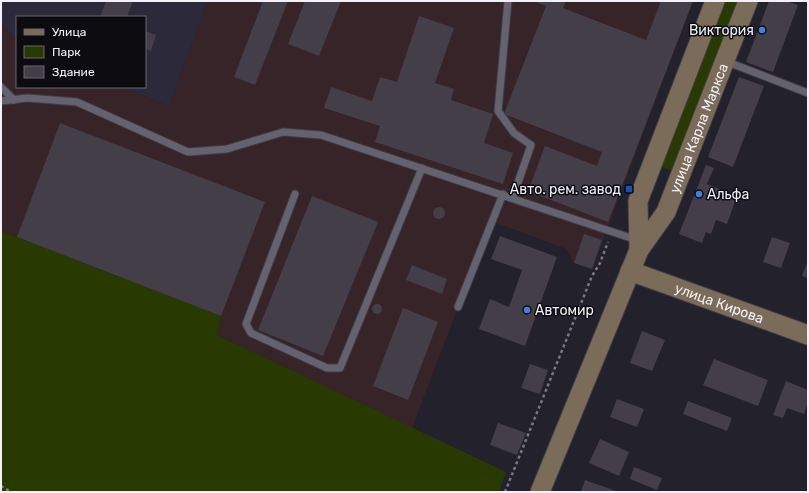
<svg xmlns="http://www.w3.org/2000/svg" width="809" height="493" font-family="Rubik,sans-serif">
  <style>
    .industrial { fill: #372429 }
    .built { fill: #2c293a }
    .green { fill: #283a00 }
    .building { fill: #443e49 }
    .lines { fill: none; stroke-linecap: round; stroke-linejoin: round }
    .service-casing { stroke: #3f3d46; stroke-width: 9 }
    .secondary-casing { stroke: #3f3d46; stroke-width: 21 }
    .path { stroke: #7a7882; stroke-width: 2.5; stroke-dasharray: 3 3; stroke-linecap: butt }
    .service { stroke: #64626f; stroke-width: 7 }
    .secondary { stroke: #7b6c5a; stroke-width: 19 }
    .shop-dot { fill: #3f7fe0; stroke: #0c0b10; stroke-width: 1.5 }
    .transit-dot { fill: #1a4fb4; stroke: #0c0b10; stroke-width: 1.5 }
    .labels { text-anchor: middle; stroke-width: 3; stroke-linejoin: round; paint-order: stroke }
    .poi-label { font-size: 14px; fill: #f2f1f9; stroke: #0c0b10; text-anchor: end }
    .street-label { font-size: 14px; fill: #f2f1f9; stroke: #0c0b10 }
  </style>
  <rect width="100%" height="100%" fill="#23212c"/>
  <path class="industrial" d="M 207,1 L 693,1 L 592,269 L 574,263 L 566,249 L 491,221 L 412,428 L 217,335 L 221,316 L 1,231 L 1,23 L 17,40 L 17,87 L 122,87 L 169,106 Z"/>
  <path class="built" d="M 1,1 L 207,1 L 169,106 L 122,87 L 145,87 L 145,17 L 17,17 L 17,40 L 1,23 Z"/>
  <g class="green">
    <path d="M 725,1 L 740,1 L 673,171 L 662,167 Z"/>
    <path d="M 1,231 L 221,316 L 217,335 L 506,472 L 499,492 L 1,492 Z"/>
  </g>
  <g class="building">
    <path d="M 106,1 L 133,1 L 127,17 L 100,17 Z"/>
    <path d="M 263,1 L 288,1 L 255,85 L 234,77 Z"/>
    <path d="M 305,1 L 341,1 L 319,56 L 288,44 Z"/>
    <path d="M 533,1 L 566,1 L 563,8 L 646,40 L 661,1 L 693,1 L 608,222 L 528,191 L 545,146 L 597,166 L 602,152 L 504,114 L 546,6 Z"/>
    <path d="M 769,1 L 787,1 L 798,5 L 773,72 L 746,62 Z"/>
    <path d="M 419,16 L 454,28 L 435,83 L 454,89 L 451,100 L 493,114 L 484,143 L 513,153 L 503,184 L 375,142 L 380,126 L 324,108 L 331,87 L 372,101 L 380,77 L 397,82 Z"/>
    <path d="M 145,31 L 156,35 L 151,51 L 145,49 Z"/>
    <path d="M 739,77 L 764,86 L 733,167 L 708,157 Z"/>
    <path d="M 60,123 L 265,202 L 221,316 L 17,237 Z"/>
    <path d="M 706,165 L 714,168 L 707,184 L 737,196 L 727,224 L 716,220 L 711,234 L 706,232 L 702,243 L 679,234 Z"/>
    <path d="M 312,196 L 378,222 L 323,356 L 258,330 Z"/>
    <circle cx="439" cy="213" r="6"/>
    <path d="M 584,234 L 602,240 L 592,269 L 574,263 Z"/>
    <path d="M 500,236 L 557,257 L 525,346 L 479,329 L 490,299 L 509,307 L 522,270 L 491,259 Z"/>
    <path d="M 772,237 L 790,243 L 781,268 L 763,262 Z"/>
    <path d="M 808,260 L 808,278 L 802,276 Z"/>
    <path d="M 412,265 L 447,279 L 442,294 L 406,280 Z"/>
    <circle cx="377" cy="309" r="5"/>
    <path d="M 403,308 L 438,322 L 408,400 L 373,386 Z"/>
    <path d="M 642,331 L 665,340 L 652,371 L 630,363 Z"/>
    <path d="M 714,359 L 768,380 L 758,406 L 703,385 Z"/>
    <path d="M 530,364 L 548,370 L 540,394 L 521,388 Z"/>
    <path d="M 786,381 L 808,390 L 808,402 L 804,414 L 787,408 L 783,418 L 773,415 Z"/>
    <path d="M 617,399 L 644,409 L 637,427 L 610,417 Z"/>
    <path d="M 688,401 L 732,418 L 727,431 L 683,414 Z"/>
    <path d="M 498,423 L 526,433 L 517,455 L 490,445 Z"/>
    <path d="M 600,439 L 629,452 L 619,476 L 589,463 Z"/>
    <path d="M 634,467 L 662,478 L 657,490 L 630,479 Z"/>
    <path d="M 585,480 L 616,491 L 616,492 L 581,492 Z"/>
  </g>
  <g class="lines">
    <g class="service-casing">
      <g id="service">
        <path d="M 508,1 L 498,111 L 514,133 L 531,145 L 513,197"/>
        <path d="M 725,61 L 808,93"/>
        <path d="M 1,87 L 14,100"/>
        <path d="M 1,101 L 28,98 L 77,102 L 188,152 L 227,149 L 283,132 L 321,135 L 637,240"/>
        <path d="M 295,194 L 246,324 L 251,333 L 327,368 L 340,368 L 422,168"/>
        <path d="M 458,307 L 503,194"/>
      </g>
    </g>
    <g class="secondary-casing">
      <g id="secondary">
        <path d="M 639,250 L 638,201 L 715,1"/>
        <path id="s1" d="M 630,271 L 808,335"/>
        <path id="s2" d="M 540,492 L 639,250 L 666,212 L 748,1"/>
      </g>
    </g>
    <g class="path">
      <path d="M 1,486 L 11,492"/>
      <path d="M 505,492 L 592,276 L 600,263 L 608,242"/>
    </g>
    <use href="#service" class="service"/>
    <use href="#secondary" class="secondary"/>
  </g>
  <g class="shop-dot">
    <circle cx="762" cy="30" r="4"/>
    <circle cx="699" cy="194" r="4"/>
    <circle cx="527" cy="310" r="4"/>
  </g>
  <rect class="transit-dot" x="625" y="185" width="8" height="8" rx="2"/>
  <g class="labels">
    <g class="poi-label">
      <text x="754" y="35">Виктория</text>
      <text x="621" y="194">Авто. рем. завод</text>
      <text x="707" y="199" text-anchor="start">Альфа</text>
      <text x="535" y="315" text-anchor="start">Автомир</text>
    </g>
    <g class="street-label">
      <text dy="5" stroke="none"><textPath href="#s2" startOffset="398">улица Карла Маркса</textPath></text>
      <text dy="5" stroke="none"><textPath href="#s1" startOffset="95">улица Кирова</textPath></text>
    </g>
  </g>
  <rect width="809" height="493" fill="none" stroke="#f2f1f9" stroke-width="4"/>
  <rect x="16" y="16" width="130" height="72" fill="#0c0b10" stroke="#68676d"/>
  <rect x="24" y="29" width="20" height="6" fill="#7b6c5a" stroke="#68676d"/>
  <text x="52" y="36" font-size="12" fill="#f2f1f9">Улица</text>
  <rect x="24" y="46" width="20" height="12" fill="#283a00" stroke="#68676d"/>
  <text x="52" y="56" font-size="12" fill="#f2f1f9">Парк</text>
  <rect x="24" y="66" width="20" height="12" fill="#443e49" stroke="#68676d"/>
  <text x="52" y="76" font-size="12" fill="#f2f1f9">Здание</text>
</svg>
